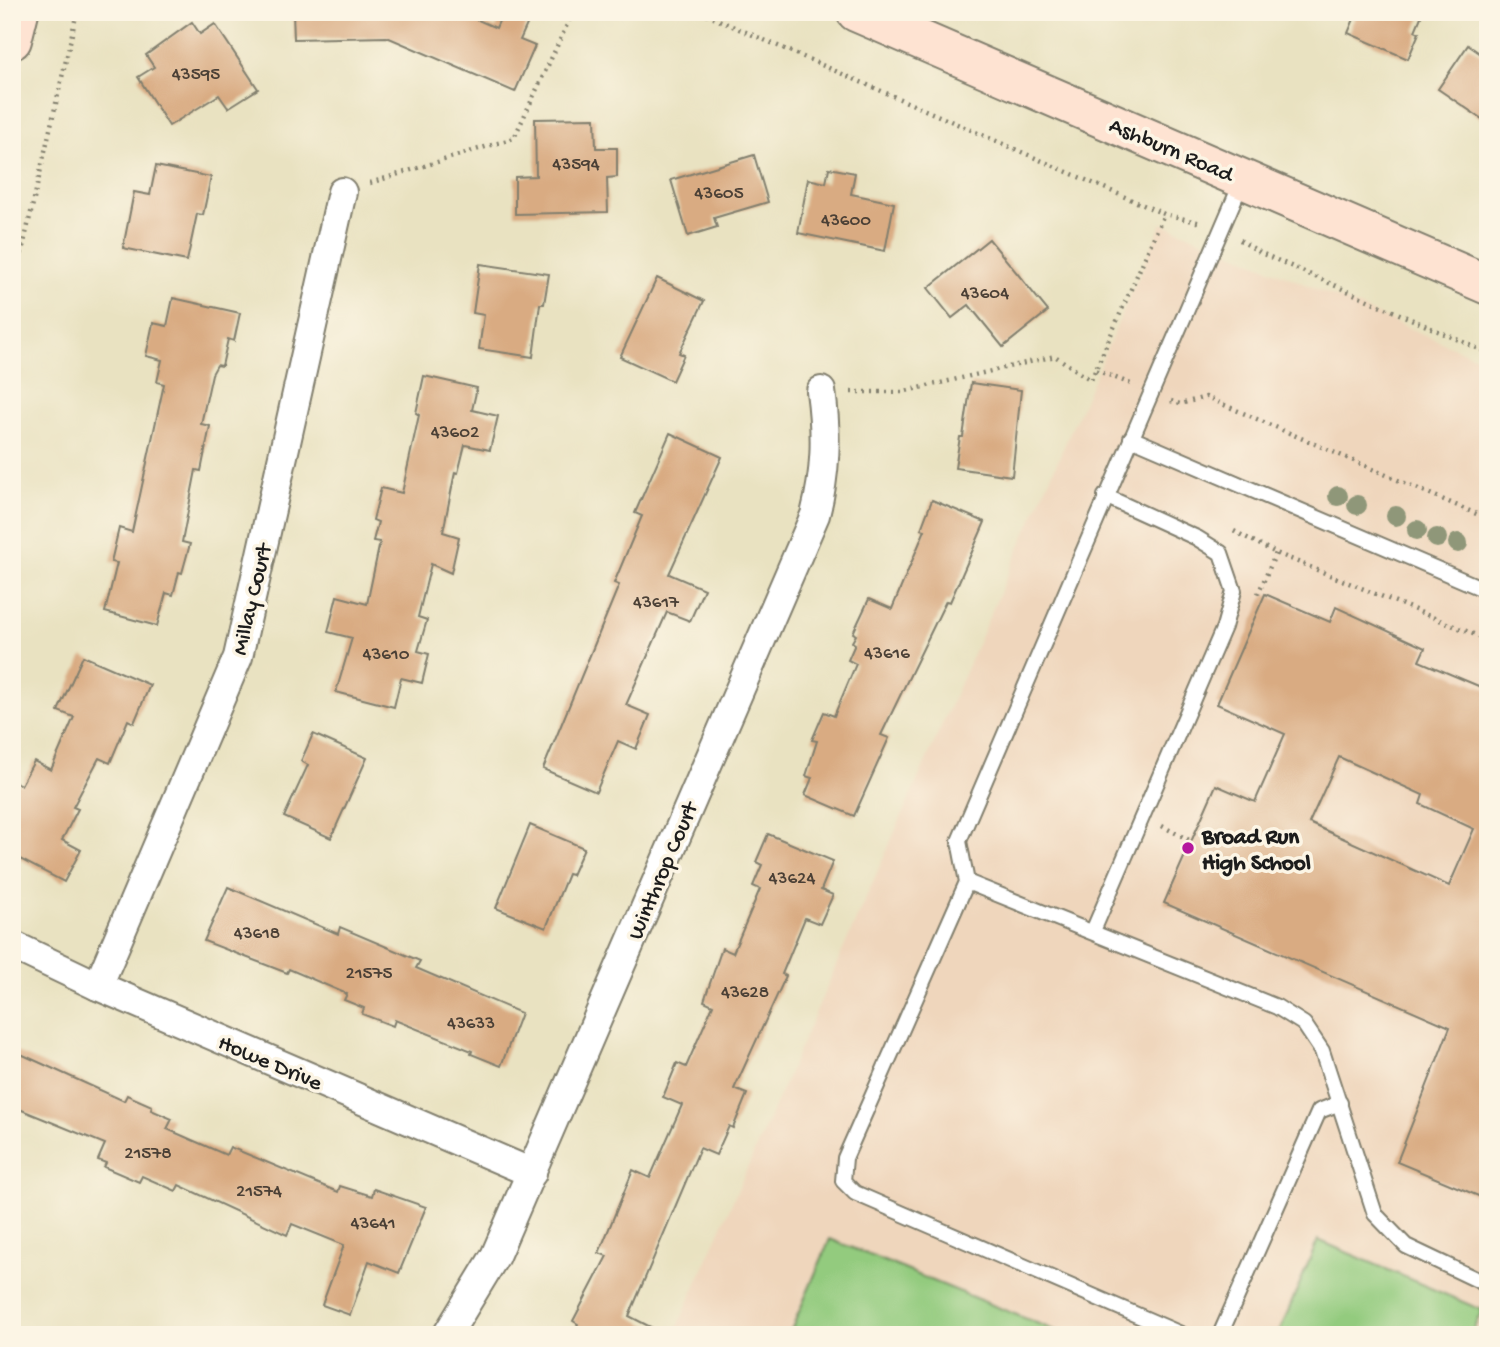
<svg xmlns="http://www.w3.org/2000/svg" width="1500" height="1347" font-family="'Gochi Hand',sans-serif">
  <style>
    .built { fill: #efd6bc }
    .green { fill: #93cb7e; stroke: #58744d; stroke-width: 2 }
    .building { fill: #d9ab82; fill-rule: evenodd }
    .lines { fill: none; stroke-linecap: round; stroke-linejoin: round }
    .lane-casing { stroke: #827f6e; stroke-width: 18 }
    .street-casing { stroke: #827f6e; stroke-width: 32 }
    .secondary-casing { stroke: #827f6e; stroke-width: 42 }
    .path { stroke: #827f6e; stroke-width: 4.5; stroke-dasharray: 2 5; stroke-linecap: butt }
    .lane { stroke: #fff; stroke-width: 14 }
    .street { stroke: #fff; stroke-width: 28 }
    .secondary { stroke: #fee3d2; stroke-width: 38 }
    .tree { fill: #8f9779 }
    .poi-dot { fill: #b5179e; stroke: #fcf5e5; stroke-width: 2.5 }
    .labels { text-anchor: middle; stroke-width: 7; stroke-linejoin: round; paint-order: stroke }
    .number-label { font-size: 19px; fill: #4b4036 }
    .street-label { font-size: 23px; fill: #1c1c1c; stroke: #fcf5e5 }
    .poi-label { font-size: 23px; font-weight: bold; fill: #1c1c1c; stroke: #fcf5e5; text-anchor: start }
  </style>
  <rect width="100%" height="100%" fill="#fcf5e5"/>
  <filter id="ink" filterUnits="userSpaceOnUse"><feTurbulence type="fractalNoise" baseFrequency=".0143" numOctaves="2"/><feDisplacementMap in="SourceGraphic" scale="14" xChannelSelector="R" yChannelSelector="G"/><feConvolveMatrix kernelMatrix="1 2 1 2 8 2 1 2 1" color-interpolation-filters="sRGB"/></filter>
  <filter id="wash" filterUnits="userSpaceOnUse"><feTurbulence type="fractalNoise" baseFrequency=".00686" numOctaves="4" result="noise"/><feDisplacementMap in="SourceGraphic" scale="28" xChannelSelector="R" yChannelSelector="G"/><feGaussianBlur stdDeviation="1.57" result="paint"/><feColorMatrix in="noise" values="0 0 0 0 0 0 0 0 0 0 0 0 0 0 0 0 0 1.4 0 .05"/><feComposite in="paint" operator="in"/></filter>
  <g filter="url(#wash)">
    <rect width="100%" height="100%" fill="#e9e2c1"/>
    <path class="built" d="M 1162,223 L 1488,362 L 1488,1335 L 674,1335 Z"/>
    <g class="green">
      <path d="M 830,1239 L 1066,1335 L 789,1335 Z"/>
      <path d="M 1318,1240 L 1482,1310 L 1471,1335 L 1278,1335 Z"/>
    </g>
    <g id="blocks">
      <g class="building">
        <path d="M 293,12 L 460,12 L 496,28 L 503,12 L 510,12 L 529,20 L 520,40 L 535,46 L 515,92 L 387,37 L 294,39 Z"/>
        <path d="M 1357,12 L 1423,12 L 1415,31 L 1419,33 L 1408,59 L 1348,33 Z"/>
        <path d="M 192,22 L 200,34 L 215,24 L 258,89 L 228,108 L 219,95 L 169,126 L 138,77 L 154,67 L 146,55 Z"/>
        <path d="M 1468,45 L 1488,59 L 1488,123 L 1438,89 Z"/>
        <path d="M 595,118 L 596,148 L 617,148 L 617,177 L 607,178 L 608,212 L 515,214 L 515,177 L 536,176 L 535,119 Z"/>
        <path d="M 754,155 L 768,202 L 714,218 L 717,227 L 688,236 L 671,180 Z"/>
        <path d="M 156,166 L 211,177 L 203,215 L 197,214 L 187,261 L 123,248 L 134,192 L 150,195 Z"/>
        <path d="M 829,168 L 855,173 L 851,194 L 894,203 L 885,251 L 798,233 L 808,179 L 826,183 Z"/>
        <path d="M 989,239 L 1048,311 L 1003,347 L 969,305 L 952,318 L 928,288 Z"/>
        <path d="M 480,264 L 549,274 L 544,304 L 540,304 L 533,357 L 479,349 L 484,315 L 473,313 Z"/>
        <path d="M 657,278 L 704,301 L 679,353 L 684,355 L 672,381 L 620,357 Z"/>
        <path d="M 173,298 L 240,313 L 234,341 L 228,339 L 222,366 L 217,365 L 212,374 L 201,424 L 210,426 L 201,471 L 196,470 L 182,542 L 190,544 L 182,573 L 179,572 L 173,595 L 166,593 L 157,626 L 105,612 L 117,563 L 111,562 L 119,528 L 132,532 L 164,384 L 157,382 L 162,360 L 146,356 L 153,323 L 167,326 Z"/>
        <path d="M 424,376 L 477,388 L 472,410 L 498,416 L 490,450 L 465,445 L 458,473 L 455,472 L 443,532 L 459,537 L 451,573 L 431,564 L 418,617 L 427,620 L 418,651 L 429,654 L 422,683 L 401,678 L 394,707 L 336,692 L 352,638 L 328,632 L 337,596 L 367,604 L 380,542 L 373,541 L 378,522 L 373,520 L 381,488 L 402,493 L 419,415 L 416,413 Z"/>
        <path d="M 971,383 L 1021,390 L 1012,476 L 955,468 L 960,437 L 963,437 Z"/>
        <path d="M 670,433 L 722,457 L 669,574 L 704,589 L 690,621 L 667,612 L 626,705 L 650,715 L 636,749 L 618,741 L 596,792 L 543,769 L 619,585 L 614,583 L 642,516 L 635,513 Z"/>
        <path d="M 932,500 L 985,522 L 950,602 L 946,601 L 881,735 L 889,738 L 854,816 L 805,795 L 812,778 L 806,776 L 817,741 L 812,740 L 824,712 L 834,716 L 856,664 L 848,660 L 855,644 L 852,642 L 856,635 L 853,633 L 869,599 L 892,609 L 925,530 L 921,529 Z"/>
        <path d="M 1265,594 L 1330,622 L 1336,607 L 1425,648 L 1419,661 L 1488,690 L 1488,1200 L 1397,1162 L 1450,1027 L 1164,903 L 1216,785 L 1255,802 L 1285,734 L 1217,704 ZM 1339,757 L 1423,795 L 1420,804 L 1474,829 L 1449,886 L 1309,823 Z"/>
        <path d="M 83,656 L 150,685 L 134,723 L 128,720 L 110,763 L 99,758 L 73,807 L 78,809 L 62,840 L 81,850 L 64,882 L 12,855 L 12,781 L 21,785 L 34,761 L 51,770 L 74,717 L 58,711 Z"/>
        <path d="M 313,734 L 367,758 L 331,838 L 284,817 L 308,765 L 301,761 Z"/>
        <path d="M 530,825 L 584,848 L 572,875 L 568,874 L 546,928 L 496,908 Z"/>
        <path d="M 768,834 L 833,861 L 821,890 L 833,895 L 820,924 L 805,918 L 782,974 L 786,976 L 734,1089 L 747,1094 L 733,1128 L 729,1126 L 716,1155 L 700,1148 L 629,1316 L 666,1335 L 572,1335 L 578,1324 L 573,1321 L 607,1256 L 599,1253 L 633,1170 L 650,1178 L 682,1105 L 663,1097 L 677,1063 L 686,1067 L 713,1005 L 704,1001 L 722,948 L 733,953 L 760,889 L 753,886 L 762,865 L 756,862 Z"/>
        <path d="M 228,887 L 338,934 L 340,927 L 420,961 L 416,968 L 521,1013 L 501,1066 L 471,1054 L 472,1051 L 395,1020 L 393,1026 L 362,1014 L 364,1008 L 344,1000 L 347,994 L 289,969 L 287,973 L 204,941 Z"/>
        <path d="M 12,1050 L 124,1101 L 127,1095 L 152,1106 L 151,1110 L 172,1119 L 167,1129 L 226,1155 L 230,1147 L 338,1192 L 340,1186 L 372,1196 L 374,1189 L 426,1207 L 399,1273 L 369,1261 L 350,1315 L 322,1305 L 344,1245 L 292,1224 L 287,1235 L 179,1185 L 176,1191 L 142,1176 L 139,1182 L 104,1167 L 106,1163 L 98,1160 L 105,1144 L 12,1106 Z"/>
      </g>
    </g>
  </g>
  <g filter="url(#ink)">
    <use href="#blocks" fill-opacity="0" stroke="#827f6e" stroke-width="2"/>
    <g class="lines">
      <g class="lane-casing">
        <g id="lane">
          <path d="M 1131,438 L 1488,591"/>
          <path d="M 967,882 L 1277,1007 L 1304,1024 L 1322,1051 L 1375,1214 L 1406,1246 L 1488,1285"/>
          <path d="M 1093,931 L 1224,627 L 1234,591 L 1221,553 L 1197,538 L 1105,496"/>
          <path d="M 1183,1335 L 855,1193 L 843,1181 L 845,1158 L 967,882 L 959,841 L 1243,179"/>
          <path d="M 1220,1335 L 1319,1111 L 1340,1103"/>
        </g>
      </g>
      <g class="street-casing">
        <g id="street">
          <path d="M 12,945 L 98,986 L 532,1173"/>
          <path d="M 98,986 L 238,657 L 342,192"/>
          <path d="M 447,1335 L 495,1256 L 815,515 C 826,472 827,435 821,391"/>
        </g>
      </g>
      <g class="secondary-casing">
        <g id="secondary">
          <path d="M 856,12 L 1488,285"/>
          <path d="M 12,40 L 19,12"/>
        </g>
      </g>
      <g class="path">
        <path d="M 700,12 L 1164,214 L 1201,223"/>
        <path d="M 370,183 L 514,138 L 573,12"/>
        <path d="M 1240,240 L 1261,253 L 1488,353"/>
        <path d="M 12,295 L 77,12"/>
        <path d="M 1096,370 L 1131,384"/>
        <path d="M 851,392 L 902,392 L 1055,356 L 1091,380 L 1164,214"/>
        <path d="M 1171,401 L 1180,404 L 1206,397 L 1488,519"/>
        <path d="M 1234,531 L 1276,553 L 1488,640"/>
        <path d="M 1258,594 L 1276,553"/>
        <path d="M 1162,826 L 1191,841"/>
      </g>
      <use href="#lane" class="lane"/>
      <use href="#street" class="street"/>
      <use href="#secondary" class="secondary"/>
    </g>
    <g class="tree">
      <circle cx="1338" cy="496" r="10"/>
      <circle cx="1357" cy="505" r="10"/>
      <circle cx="1396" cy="516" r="10"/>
      <circle cx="1417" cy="530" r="10"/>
      <circle cx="1437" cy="538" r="10"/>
      <circle cx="1458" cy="543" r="10"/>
    </g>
  </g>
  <circle class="poi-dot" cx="1188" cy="848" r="7"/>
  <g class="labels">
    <g class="number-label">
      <text x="196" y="79">43595</text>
      <text x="576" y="169">43594</text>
      <text x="719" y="198">43605</text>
      <text x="846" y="225">43600</text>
      <text x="985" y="298">43604</text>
      <text x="455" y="437">43602</text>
      <text x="656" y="607">43617</text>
      <text x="887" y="658">43616</text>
      <text x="386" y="659">43610</text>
      <text x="792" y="883">43624</text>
      <text x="257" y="938">43618</text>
      <text x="369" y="978">21575</text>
      <text x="745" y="997">43628</text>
      <text x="471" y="1028">43633</text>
      <text x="148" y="1158">21578</text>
      <text x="259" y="1196">21574</text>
      <text x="373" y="1228">43641</text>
    </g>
    <g class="street-label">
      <text transform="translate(1172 148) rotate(23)" y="8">Ashburn Road</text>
      <text transform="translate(250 599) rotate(-77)" y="8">Millay Court</text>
      <text transform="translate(661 870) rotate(-67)" y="8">Winthrop Court</text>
      <text transform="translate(271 1061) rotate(23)" y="8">Howe Drive</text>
    </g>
    <g class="poi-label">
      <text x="1202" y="843">Broad Run<tspan x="1202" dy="26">High School</tspan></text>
    </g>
  </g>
  <rect width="1500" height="1347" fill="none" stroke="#fcf5e5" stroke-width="42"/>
</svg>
